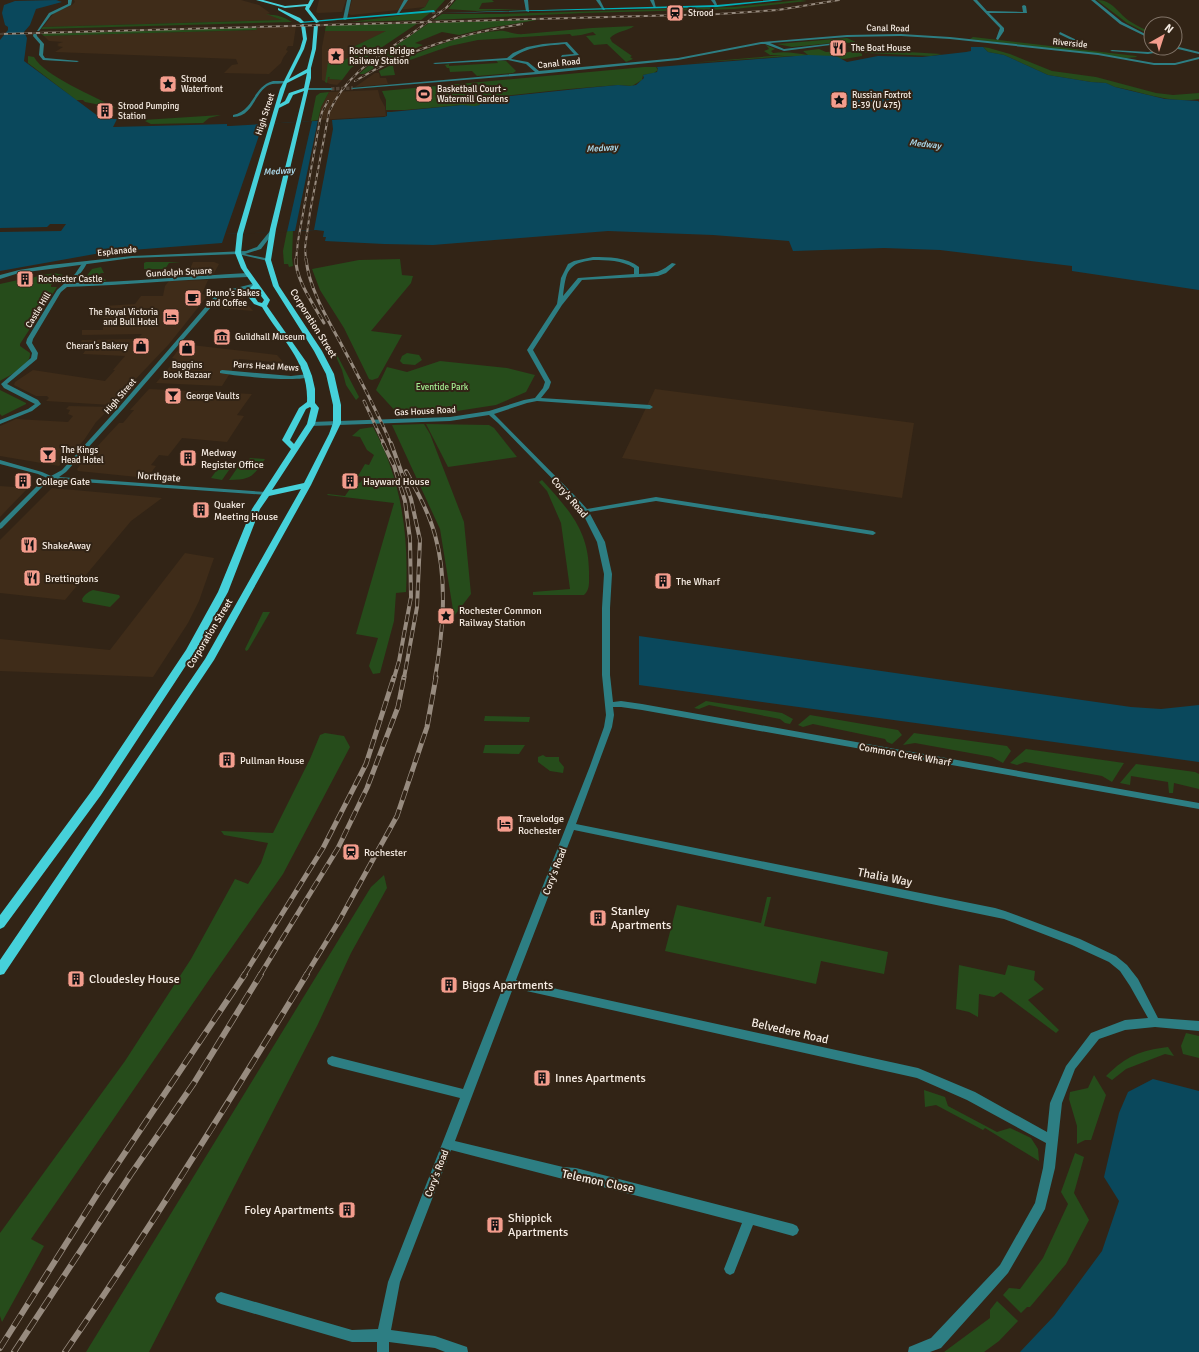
<svg xmlns="http://www.w3.org/2000/svg" width="1199" height="1352" font-family="Signika,sans-serif">
  <style>
    .built { fill: #3f2c19 }
    .green { fill: #264c1b }
    .water { fill: #0a485c }
    .pier { fill: #322416 }
    .lines { fill: none; stroke-linecap: round; stroke-linejoin: round }
    .minor-tunnel { stroke: #504235; stroke-width: 3.5; stroke-dasharray: 3.5 1.5; stroke-linecap: butt }
    .secondary-tunnel { stroke: #504235; stroke-width: 3.5; stroke-dasharray: 3.5 1.5; stroke-linecap: butt }
    .minor { fill: #2d7e83; fill-rule: evenodd }
    .tertiary { fill: #2d7e83; fill-rule: evenodd }
    .secondary { fill: #01b0b9; fill-rule: evenodd }
    .primary { fill: #46d1da; fill-rule: evenodd }
    .rail-far4-casing { stroke: #978b7f; stroke-width: 2 }
    .rail-far3-casing { stroke: #978b7f; stroke-width: 3 }
    .rail-far2-casing { stroke: #978b7f; stroke-width: 4 }
    .rail-far1-casing { stroke: #978b7f; stroke-width: 5 }
    .rail-casing { stroke: #978b7f; stroke-width: 6 }
    .rail-far4 { stroke: #322416; stroke-width: 1.5; stroke-dasharray: 4; stroke-linecap: butt }
    .rail-far3 { stroke: #322416; stroke-width: 2; stroke-dasharray: 6; stroke-linecap: butt }
    .rail-far2 { stroke: #322416; stroke-width: 2.5; stroke-dasharray: 8; stroke-linecap: butt }
    .rail-far1 { stroke: #322416; stroke-width: 3.5; stroke-dasharray: 10; stroke-linecap: butt }
    .rail { stroke: #322416; stroke-width: 4.5; stroke-dasharray: 13; stroke-linecap: butt }
    .labels { text-anchor: middle; stroke-width: 4; stroke-linejoin: round; paint-order: stroke }
    .far-poi-label { font-size: 9px; fill: #f7ede4; stroke: #322416; text-anchor: start }
    .far-street-label { font-size: 9px; fill: #f7ede4; stroke: #322416 }
    .far-water-label { font-size: 9px; font-style: italic; fill: #b5e5f9; stroke: #322416 }
    .far-park-label { font-size: 9px; fill: #a4ec91; stroke: #322416 }
    .street-label { font-size: 10px; fill: #f7ede4; stroke: #322416 }
    .poi-label { font-size: 10px; fill: #f7ede4; stroke: #322416; text-anchor: start }
    .near-street-label { font-size: 12px; fill: #f7ede4; stroke: #322416 }
    .near-poi-label { font-size: 12px; fill: #f7ede4; stroke: #322416; text-anchor: start }
  </style>
  <rect width="100%" height="100%" fill="#322416"/>
  <g class="built">
    <path d="M 74,0 L 241,0 L 259,5 L 270,13 L 267,14 L 283,20 L 43,27 L 54,13 L 72,5 L 75,2 Z"/>
    <path d="M 319,0 L 346,0 L 342,12 L 318,13 L 316,12 Z"/>
    <path d="M 352,0 L 429,0 L 425,7 L 352,15 L 348,14 Z"/>
    <path d="M 270,26 L 296,26 L 293,46 L 288,46 L 286,50 L 288,51 L 283,58 L 281,63 L 269,74 L 224,73 L 232,65 L 238,64 L 236,59 L 55,52 L 63,47 L 57,46 L 59,45 L 57,44 L 63,42 L 49,41 L 44,36 L 256,30 L 256,28 L 269,28 Z"/>
    <path d="M 325,31 L 387,31 L 353,47 L 364,49 L 341,62 L 330,79 L 342,80 L 337,85 L 330,84 L 322,80 L 322,47 Z"/>
    <path d="M 375,73 L 379,73 L 380,78 L 386,78 L 388,84 L 355,87 Z"/>
    <path d="M 378,90 L 380,98 L 385,107 L 386,116 L 318,120 L 321,107 L 329,92 Z"/>
    <path d="M 193,262 L 214,262 L 219,264 L 213,275 L 187,276 Z"/>
    <path d="M 208,280 L 202,294 L 208,295 L 169,344 L 111,405 L 46,401 L 49,398 L 47,396 L 36,396 L 14,385 L 15,382 L 33,370 L 105,381 L 115,370 L 113,370 L 125,356 L 83,354 L 89,345 L 79,345 L 82,340 L 137,339 L 142,334 L 82,335 L 82,330 L 103,330 L 104,306 L 135,304 L 141,296 L 163,296 L 165,286 L 169,281 Z"/>
    <path d="M 240,295 L 253,311 L 219,308 L 230,296 Z"/>
    <path d="M 183,344 L 277,355 L 284,363 L 239,359 L 222,386 L 156,383 L 176,359 L 172,358 Z"/>
    <path d="M 149,389 L 252,394 L 237,415 L 244,416 L 227,442 L 182,438 L 168,456 L 159,455 L 151,465 L 156,466 L 147,478 L 78,471 L 77,469 L 80,465 L 119,423 L 123,423 L 134,410 L 130,410 Z"/>
    <path d="M 655,389 L 914,423 L 902,498 L 622,458 Z"/>
    <path d="M 69,406 L 111,407 L 96,422 L 84,440 L 59,466 L 0,456 L 0,426 L 16,419 L 68,422 L 73,416 L 68,414 L 70,410 L 66,409 Z"/>
    <path d="M 0,486 L 28,488 L 0,517 Z"/>
    <path d="M 52,488 L 162,498 L 131,521 L 65,600 L 0,593 L 0,540 Z"/>
    <path d="M 185,553 L 214,558 L 199,601 L 188,623 L 153,677 L 0,671 L 0,639 L 110,650 Z"/>
  </g>
  <g class="green">
    <path d="M 429,0 L 445,0 L 436,10 L 419,10 L 425,7 Z"/>
    <path d="M 456,0 L 492,0 L 494,2 L 482,3 L 479,9 L 522,9 L 477,11 L 448,9 Z"/>
    <path d="M 800,0 L 807,1 L 735,9 L 583,13 L 433,20 L 442,14 L 499,14 L 734,7 Z"/>
    <path d="M 1097,0 C 1113,0 1118,14 1131,22 C 1137,26 1144,29 1151,32 L 1151,35 L 1127,23 Z"/>
    <path d="M 419,13 L 430,13 L 421,20 L 350,22 Z"/>
    <path d="M 266,14 C 279,16 280,15 292,22 L 41,29 L 43,27 L 282,20 Z"/>
    <path d="M 543,19 L 488,28 L 459,35 L 442,32 L 415,43 L 423,45 L 384,62 L 364,74 L 359,74 L 375,60 L 429,23 Z"/>
    <path d="M 418,23 L 351,68 L 342,80 L 329,79 L 330,77 L 328,77 L 327,83 L 325,82 L 329,55 L 332,55 L 330,65 L 339,65 L 341,62 L 363,49 L 353,47 L 386,31 L 325,31 L 326,25 Z"/>
    <path d="M 634,26 C 628,31 616,31 610,38 L 612,42 L 632,56 L 630,57 L 633,59 L 626,62 L 607,44 L 594,45 L 586,36 L 596,35 L 593,32 L 581,35 L 572,36 L 570,34 L 478,40 L 450,46 L 393,66 L 395,75 L 381,76 L 379,71 C 411,55 461,33 498,31 C 507,30 514,35 524,34 L 592,28 Z"/>
    <path d="M 258,27 L 256,30 L 44,36 L 40,33 Z"/>
    <path d="M 973,37 L 1136,56 L 1137,57 L 1127,58 L 970,39 Z"/>
    <path d="M 847,38 L 873,50 L 942,54 L 931,56 L 866,53 L 849,43 L 842,42 L 792,47 L 777,44 Z"/>
    <path d="M 766,45 L 775,49 L 771,51 L 773,53 C 786,51 796,53 808,55 L 803,51 L 819,49 L 826,52 L 839,51 L 843,53 L 855,51 L 846,45 L 862,54 L 862,56 L 844,59 L 792,56 L 690,63 L 784,55 L 770,55 L 764,51 L 769,49 Z"/>
    <path d="M 983,47 L 989,48 L 1010,54 L 1052,71 L 1096,77 L 1156,93 L 1173,95 L 1199,93 L 1199,99 C 1170,104 1143,92 1115,87 L 1106,83 L 1091,82 L 1048,75 L 1004,55 L 988,52 Z"/>
    <path d="M 28,56 L 34,57 C 44,76 96,97 116,108 L 85,102 L 83,100 L 76,100 L 28,63 Z"/>
    <path d="M 496,60 L 506,61 L 516,71 L 513,73 L 477,76 L 472,71 L 450,72 L 449,68 L 447,68 L 445,65 L 449,64 L 449,66 L 498,63 Z"/>
    <path d="M 644,67 L 656,67 L 658,70 L 654,73 L 643,75 L 642,80 L 632,86 L 618,85 L 569,89 L 486,98 L 480,100 L 480,105 L 474,107 L 462,105 L 405,110 L 386,110 L 386,100 L 382,91 Z"/>
    <path d="M 329,92 L 321,107 L 318,120 L 311,121 L 316,96 L 320,93 Z"/>
    <path d="M 221,115 L 209,118 L 203,123 L 151,124 L 143,120 Z"/>
    <path d="M 293,230 L 292,258 L 293,266 L 289,267 L 288,264 L 284,264 L 283,251 L 287,231 Z"/>
    <path d="M 400,259 L 402,275 L 413,276 L 411,283 L 371,331 L 402,335 L 378,378 L 372,380 L 369,379 L 344,328 L 320,290 L 312,269 L 359,260 Z"/>
    <path d="M 146,262 L 181,262 L 169,263 L 165,269 L 144,269 L 144,263 Z"/>
    <path d="M 101,267 L 104,273 L 101,273 L 97,277 L 105,279 L 106,281 L 82,282 L 92,269 Z"/>
    <path d="M 54,273 L 63,275 L 63,277 L 51,285 L 51,287 L 57,287 L 20,344 L 20,346 L 30,353 C 31,366 10,375 0,381 L 0,284 L 18,280 L 19,281 C 26,280 32,278 38,276 C 42,274 49,275 54,273 Z"/>
    <path d="M 333,350 L 336,353 L 359,397 L 356,400 L 346,385 L 342,370 Z"/>
    <path d="M 407,353 L 419,355 L 422,360 L 415,365 L 403,364 L 400,361 L 402,356 Z"/>
    <path d="M 440,361 L 507,368 L 535,375 L 526,392 L 496,405 L 457,411 L 398,414 L 376,390 L 387,367 L 407,372 Z"/>
    <path d="M 0,390 L 26,403 L 26,404 L 2,416 L 0,414 Z"/>
    <path d="M 424,424 L 430,434 L 464,522 L 471,594 L 454,616 L 440,529 L 392,425 Z"/>
    <path d="M 426,424 L 489,425 L 494,428 L 517,457 L 448,467 Z"/>
    <path d="M 373,427 C 401,478 409,534 406,592 L 396,593 L 394,621 L 380,673 L 373,674 L 369,666 L 378,638 L 356,634 L 394,503 L 327,495 L 328,494 L 345,496 L 354,483 L 360,483 L 364,477 L 358,476 L 365,464 L 369,465 L 374,455 L 367,450 L 360,437 L 352,436 L 360,429 Z"/>
    <path d="M 250,458 L 265,459 C 253,476 252,480 229,480 L 240,464 L 246,464 Z"/>
    <path d="M 222,463 L 234,463 L 222,480 L 211,478 Z"/>
    <path d="M 542,480 C 569,510 590,531 589,575 C 589,583 590,589 584,595 L 533,595 L 533,592 L 570,589 L 561,523 L 547,491 L 539,482 Z"/>
    <path d="M 93,590 L 119,595 L 120,597 L 110,607 L 83,602 L 82,599 C 85,594 88,592 93,590 Z"/>
    <path d="M 263,612 L 270,612 L 248,650 L 246,651 L 245,649 Z"/>
    <path d="M 706,701 L 782,713 L 793,719 L 790,724 L 785,723 L 780,719 L 709,705 L 699,709 L 694,708 Z"/>
    <path d="M 810,715 L 898,730 L 902,735 L 892,744 L 887,742 L 885,739 L 813,724 L 803,727 L 798,725 Z"/>
    <path d="M 485,716 L 530,717 L 529,722 L 484,721 Z"/>
    <path d="M 325,733 L 344,736 L 350,747 L 283,874 L 211,977 L 31,1239 L 44,1246 L 2,1322 L 0,1316 L 0,1233 L 125,1061 L 191,959 L 235,879 L 248,884 L 261,863 L 268,843 L 224,835 L 221,831 L 273,833 L 310,759 L 320,735 Z"/>
    <path d="M 914,733 L 1007,746 L 1011,751 L 1003,763 L 992,757 L 915,743 L 903,745 Z"/>
    <path d="M 485,745 L 525,745 L 519,754 L 483,753 Z"/>
    <path d="M 1026,749 L 1124,763 L 1112,782 L 1102,776 L 1025,762 L 1017,765 L 1010,763 Z"/>
    <path d="M 543,755 L 546,757 L 559,757 L 559,761 L 564,767 L 563,773 L 550,771 L 538,762 L 538,757 Z"/>
    <path d="M 1136,764 L 1195,772 L 1199,774 L 1199,789 L 1174,783 L 1173,793 L 1169,793 L 1168,782 L 1131,776 L 1130,785 L 1120,783 Z"/>
    <path d="M 384,875 L 387,888 L 351,953 L 318,1024 L 149,1352 L 86,1352 L 371,887 Z"/>
    <path d="M 767,897 L 771,897 L 764,926 L 888,952 L 884,974 L 821,961 L 816,984 L 665,951 L 677,905 L 761,923 Z"/>
    <path d="M 959,965 L 1005,975 L 1008,965 L 1035,971 L 1034,980 L 1044,989 L 1028,1000 L 1059,1030 L 1056,1033 L 1001,992 L 994,997 L 979,994 L 978,1017 L 969,1012 L 956,1009 Z"/>
    <path d="M 1186,1033 L 1199,1036 L 1199,1058 L 1183,1054 L 1181,1046 Z"/>
    <path d="M 1168,1047 L 1174,1056 L 1165,1054 L 1126,1069 L 1112,1080 L 1106,1076 C 1128,1055 1139,1051 1168,1047 Z"/>
    <path d="M 1094,1075 L 1106,1095 L 1091,1140 L 1085,1140 L 1077,1144 L 1077,1126 L 1069,1099 L 1070,1092 L 1088,1088 Z"/>
    <path d="M 924,1090 L 945,1097 L 948,1106 L 997,1132 L 1010,1128 L 1031,1138 L 1038,1149 L 1039,1161 L 985,1128 L 983,1130 L 936,1105 L 925,1107 Z"/>
    <path d="M 1075,1153 L 1084,1157 L 1074,1193 L 1089,1220 L 1066,1264 L 1030,1307 L 1027,1307 L 1021,1313 L 1003,1295 L 1009,1288 L 1020,1289 L 1043,1258 L 1068,1204 L 1061,1192 Z"/>
    <path d="M 997,1301 L 1018,1321 L 999,1341 L 984,1352 L 944,1352 L 990,1318 L 990,1310 Z"/>
  </g>
  <g class="water">
    <path d="M 56,0 L 62,2 L 36,9 L 30,25 L 24,32 L 27,38 L 24,61 L 102,119 L 117,119 L 113,127 L 227,124 L 227,126 L 230,126 L 384,117 L 387,116 L 387,112 L 391,112 L 462,105 L 475,106 L 480,105 L 480,100 L 483,99 L 586,88 L 618,85 L 630,86 L 636,85 L 644,78 L 643,75 L 657,72 L 658,69 L 657,67 L 808,55 L 836,56 L 847,62 L 878,56 L 922,57 L 966,52 L 971,51 L 971,47 L 983,47 L 988,52 L 1004,55 L 1048,75 L 1091,82 L 1106,83 L 1115,87 L 1165,99 L 1198,101 L 1199,102 L 1199,290 L 1072,271 L 1072,266 L 940,250 L 884,248 L 793,251 L 789,241 L 713,235 L 608,231 L 433,245 L 384,244 L 325,241 L 326,237 L 323,237 L 324,231 L 316,230 L 225,234 L 222,243 L 106,252 L 0,271 L 0,40 L 8,30 L 8,27 L 5,25 L 2,13 L 4,5 L 15,1 Z"/>
    <path d="M 639,636 L 1131,707 L 1161,709 L 1199,705 L 1199,762 L 639,685 Z"/>
    <path d="M 1153,1079 L 1199,1091 L 1199,1352 L 1020,1352 L 1054,1316 L 1102,1251 L 1119,1201 L 1104,1177 L 1119,1113 L 1128,1092 Z"/>
  </g>
  <g class="pier">
    <path d="M 318,120 L 332,120 L 333,129 L 314,230 L 295,231 Z"/>
    <path d="M 312,121 L 287,232 L 225,234 L 263,124 Z"/>
    <path d="M 50,224 L 66,224 L 61,231 L 0,232 L 0,228 L 47,227 Z"/>
  </g>
  <g class="lines">
    <path class="minor-tunnel" d="M 331,89 L 353,88"/>
    <path class="secondary-tunnel" d="M 432,12 L 442,13"/>
    <g class="minor">
      <path d="M 68,0 L 72,0 L 71,5 L 51,15 L 39,31 L 37,31 L 49,13 L 68,4 Z"/>
      <path d="M 347,0 L 351,0 L 347,19 L 345,20 L 343,19 Z"/>
      <path d="M 404,0 L 408,0 L 398,15 L 396,15 Z"/>
      <path d="M 524,0 L 528,0 L 529,12 L 526,11 Z"/>
      <path d="M 596,0 L 600,0 L 605,10 L 603,10 Z"/>
      <path d="M 650,0 L 654,0 L 656,8 L 654,8 Z"/>
      <path d="M 711,0 L 715,0 L 718,7 L 716,7 Z"/>
      <path d="M 973,0 L 977,0 L 987,11 L 1023,12 L 1022,6 L 1024,5 L 1026,6 L 1027,13 L 989,13 L 1004,28 L 1004,31 L 998,40 L 996,39 L 1000,28 Z"/>
      <path d="M 1091,0 L 1095,0 L 1122,22 L 1151,37 L 1151,39 L 1120,24 Z"/>
      <path d="M 34,32 L 36,32 L 37,36 L 44,44 L 43,55 L 45,58 L 79,61 L 77,62 L 43,60 L 39,55 L 40,44 L 33,36 Z"/>
      <path d="M 1060,32 L 1085,44 L 1086,48 L 1083,49 L 1082,45 L 1059,34 Z"/>
      <path d="M 901,34 L 950,37 L 1098,53 L 1154,63 L 1175,63 L 1199,57 L 1199,59 L 1175,65 L 1154,65 L 1098,55 L 950,39 L 901,36 L 847,37 L 770,43 L 784,49 L 844,42 L 846,43 L 784,51 L 765,44 L 761,44 L 678,60 L 539,74 L 353,89 L 351,88 L 535,72 L 526,64 L 508,60 L 435,64 L 433,63 L 507,58 L 513,53 L 527,47 L 543,44 L 567,42 L 579,55 L 561,57 L 562,55 L 574,54 L 565,44 C 546,46 527,46 511,59 L 528,62 L 539,71 L 678,58 L 761,42 L 847,35 Z"/>
      <path d="M 1175,46 L 1199,52 L 1199,54 L 1178,49 L 1148,54 L 1110,51 L 1112,50 L 1148,52 L 1175,48 Z"/>
      <path d="M 273,81 L 287,81 L 289,82 C 282,85 274,82 267,86 C 253,96 253,116 233,117 L 233,115 C 255,110 252,87 273,81 Z"/>
      <path d="M 306,88 L 331,88 L 333,89 L 331,90 L 305,90 Z"/>
      <path d="M 593,257 C 608,257 627,257 639,267 L 639,274 C 656,273 659,273 672,263 L 676,264 L 666,273 L 658,276 L 582,280 L 562,305 L 533,350 L 551,382 L 549,388 L 541,398 L 650,405 L 653,407 L 650,409 L 537,401 L 527,403 L 494,414 L 577,498 L 587,509 L 656,497 L 873,531 L 876,533 L 873,535 L 656,501 L 589,512 L 605,542 L 612,574 L 610,608 L 610,675 L 613,702 L 621,701 L 642,704 L 1199,803 L 1199,809 L 642,710 L 621,707 L 613,707 L 614,715 L 612,727 L 576,824 L 995,908 L 1005,911 L 1080,939 L 1116,956 L 1127,965 L 1138,979 L 1158,1018 L 1199,1021 L 1199,1031 L 1155,1027 L 1125,1030 L 1099,1039 L 1075,1069 L 1062,1103 L 1055,1168 L 1045,1209 L 1008,1273 L 941,1348 L 930,1352 L 908,1352 L 909,1347 L 931,1338 L 1000,1265 L 1035,1203 L 1043,1168 L 1046,1143 L 967,1100 L 917,1078 L 513,988 L 455,1141 L 563,1167 L 576,1168 L 793,1224 L 797,1226 L 799,1230 L 797,1234 L 793,1236 L 753,1225 L 734,1273 L 730,1275 L 726,1273 L 724,1269 L 742,1223 L 576,1180 L 563,1179 L 451,1150 L 400,1282 L 391,1330 L 435,1336 L 467,1347 L 468,1352 L 445,1352 L 435,1348 L 389,1342 L 389,1352 L 377,1352 L 377,1342 L 352,1342 L 221,1304 L 217,1302 L 215,1298 L 217,1294 L 221,1292 L 352,1330 L 378,1329 L 388,1282 L 460,1098 L 332,1066 L 328,1064 L 327,1061 L 328,1058 L 332,1056 L 463,1089 L 590,766 L 604,727 L 606,715 L 602,675 L 602,608 L 604,574 L 597,542 L 582,512 L 573,500 L 498,423 L 489,415 L 450,421 L 311,426 L 308,424 L 311,422 L 450,417 L 489,411 L 524,400 L 535,398 L 543,388 L 545,382 L 527,350 L 557,304 L 561,278 L 568,264 L 574,261 ZM 593,260 C 607,260 622,260 634,268 L 634,274 L 578,278 L 563,296 C 566,272 567,263 593,260 ZM 574,830 L 1004,919 L 1072,945 L 1109,962 L 1120,971 L 1130,986 L 1148,1018 L 1125,1020 L 1091,1033 L 1066,1066 L 1050,1103 L 1047,1132 L 975,1092 L 918,1068 L 516,980 Z"/>
      <path d="M 83,262 L 87,263 C 83,271 78,277 70,283 C 130,282 189,276 248,273 L 251,275 L 248,277 C 187,279 127,285 67,287 L 61,292 L 33,339 L 32,343 L 38,353 L 37,359 L 7,384 L 38,400 L 41,404 L 32,411 L 0,424 L 0,420 L 28,409 L 35,404 L 4,388 L 1,384 L 31,358 L 32,353 L 26,343 L 27,339 L 57,290 L 75,274 Z"/>
      <path d="M 256,283 L 259,285 L 258,286 L 228,293 L 218,299 L 124,408 L 66,472 L 59,477 L 266,492 L 269,494 L 268,495 L 53,480 L 44,485 L 2,528 L 0,529 L 0,523 L 40,483 L 47,478 L 38,474 L 0,464 L 0,460 L 42,472 L 51,476 L 62,470 L 120,406 L 214,297 L 224,291 Z"/>
      <path d="M 222,370 L 291,376 L 309,374 L 312,376 C 301,383 235,376 220,373 L 220,371 Z"/>
    </g>
    <path class="tertiary" d="M 270,231 L 274,232 L 261,249 L 245,254 L 270,259 L 270,261 L 268,261 L 238,254 L 132,258 L 50,269 L 19,273 L 0,279 L 0,275 L 19,270 L 50,265 L 132,256 L 246,251 L 257,247 Z"/>
    <g class="secondary">
      <path d="M 771,0 L 783,0 L 717,7 L 440,13 L 717,5 Z"/>
      <path d="M 434,10 L 435,12 L 301,23 L 299,22 Z"/>
    </g>
    <g class="primary">
      <path d="M 256,0 L 263,0 L 285,6 L 308,4 L 310,0 L 314,0 L 309,9 L 319,22 L 316,23 L 305,9 L 306,6 L 285,8 Z"/>
      <path d="M 278,8 L 300,18 L 304,22 L 301,23 L 278,10 Z"/>
      <path d="M 303,24 L 305,25 L 307,39 L 304,49 L 289,79 L 307,69 L 312,49 L 314,25 L 316,24 L 318,25 L 316,49 L 311,68 L 311,78 L 276,229 L 271,260 L 279,286 L 322,351 L 334,374 L 341,405 L 341,423 L 311,485 L 214,660 L 4,974 L 0,975 L 0,960 L 205,659 L 301,489 L 269,496 L 260,509 L 228,592 L 196,650 L 101,795 L 4,927 L 0,929 L 0,915 L 93,789 L 186,650 L 218,592 L 252,509 L 291,449 L 282,440 L 299,408 L 307,402 C 309,362 281,339 262,307 L 254,304 L 245,293 L 253,285 L 241,268 L 235,253 L 237,234 L 280,89 L 300,49 L 303,39 L 301,25 ZM 307,73 L 304,88 L 289,93 L 285,101 L 280,104 L 287,83 ZM 304,91 L 270,229 L 265,260 L 273,286 L 314,351 L 326,374 L 333,405 L 333,423 L 329,434 L 304,483 L 272,490 L 315,424 L 319,408 L 315,403 L 315,389 L 312,376 L 307,363 L 267,306 L 270,300 L 247,268 L 241,253 L 243,234 L 279,108 L 289,103 L 293,95 ZM 256,289 L 264,300 L 262,303 L 258,302 L 252,293 ZM 310,407 L 311,408 L 307,424 L 294,444 L 290,440 L 306,409 Z"/>
    </g>
    <g class="rail-far4-casing">
      <g id="rail-far4">
        <path d="M 0,34 L 719,14 L 778,10 L 839,0"/>
        <path d="M 355,81 C 407,49 462,34 522,24"/>
        <path d="M 296,260 L 298,241 L 320,120 L 322,112 L 328,101"/>
        <path d="M 306,260 L 305,248 L 310,212 L 329,112 C 347,73 377,57 411,34 C 423,26 434,16 446,8 L 453,0"/>
      </g>
    </g>
    <g class="rail-far3-casing">
      <g id="rail-far3">
        <path d="M 296,259 C 295,279 314,305 324,323"/>
        <path d="M 306,259 C 309,287 325,315 339,340 C 357,374 376,408 391,444"/>
        <path d="M 364,401 L 384,444"/>
      </g>
    </g>
    <g class="rail-far2-casing">
      <g id="rail-far2">
        <path d="M 383,443 L 394,466 L 405,501 L 410,539 L 411,597 L 399,661 L 394,678"/>
        <path d="M 391,443 L 411,499 L 420,540 L 417,607 L 404,678"/>
        <path d="M 406,471 C 417,491 429,513 435,535 C 448,581 443,632 435,678"/>
      </g>
    </g>
    <g class="rail-far1-casing">
      <g id="rail-far1">
        <path d="M 244,975 L 323,848 L 366,764 L 394,677"/>
        <path d="M 260,975 L 338,848 L 367,788 L 398,707 L 404,677"/>
        <path d="M 306,975 L 339,921 L 397,816 L 427,727 L 436,677"/>
      </g>
    </g>
    <g class="rail-casing">
      <g id="rail">
        <path d="M 0,1348 L 100,1190 L 245,974"/>
        <path d="M 14,1352 L 131,1174 L 194,1083 L 261,974"/>
        <path d="M 65,1352 C 150,1229 229,1102 307,974"/>
      </g>
    </g>
    <use href="#rail-far4" class="rail-far4"/>
    <use href="#rail-far3" class="rail-far3"/>
    <use href="#rail-far2" class="rail-far2"/>
    <use href="#rail-far1" class="rail-far1"/>
    <use href="#rail" class="rail"/>
  </g>
  <defs>
    <g id="station-square" transform="scale(0.9)"><rect x="-9" y="-9" width="18" height="18" rx="4" fill="#f49d8d" stroke="#322416"/><path d="M-3-6H3Q5-6 5-4V2Q5 4 3 4L4.5 6H3L1.5 4h-3L-3 6H-4.5L-3 4Q-5 4-5 2V-4Q-5-6-3-6ZM-3.5-4v3h7v-3ZM-3.5 1v1.5H-2V1ZM2 1v1.5H3.5V1Z" fill="#111"/></g>
    <g id="restaurant-square" transform="scale(0.9)"><rect x="-9" y="-9" width="18" height="18" rx="4" fill="#f49d8d" stroke="#322416"/><path d="M-5-6h1v4h1v-4h1v4h1v-4h1v5L-1.5 .5V6h-2V.5L-5-1ZM5-6V6H3V1.5H1.5Q1.5-4 5-6Z" fill="#111"/></g>
    <g id="sight-square" transform="scale(0.9)"><rect x="-9" y="-9" width="18" height="18" rx="4" fill="#f49d8d" stroke="#322416"/><path d="M0-6L1.8-2.2L6-1.7L2.9 1.2L3.7 5.4L0 3.3L-3.7 5.4L-2.9 1.2L-6-1.7L-1.8-2.2Z" fill="#111"/></g>
    <g id="stadium-square" transform="scale(0.9)"><rect x="-9" y="-9" width="18" height="18" rx="4" fill="#f49d8d" stroke="#322416"/><path d="M0-5a6.5 5 0 1 0 0 10a6.5 5 0 1 0 0-10ZM-3.5-1.8h7v3.6h-7Z" fill="#111"/></g>
    <g id="building-square" transform="scale(0.9)"><rect x="-9" y="-9" width="18" height="18" rx="4" fill="#f49d8d" stroke="#322416"/><path d="M-4-6H4V6H1V3H-1V6H-4ZM-2.5-4.3h1.7v1.8h-1.7ZM.8-4.3h1.7v1.8H.8ZM-2.5-1h1.7V.8h-1.7ZM.8-1h1.7V.8H.8Z" fill="#111"/></g>
    <g id="cafe-square" transform="scale(0.9)"><rect x="-9" y="-9" width="18" height="18" rx="4" fill="#f49d8d" stroke="#322416"/><path d="M-5.5-4.5H6V0H3Q3 3.5 0 3.5H-2.5Q-5.5 3.5-5.5 0ZM3-3.2v2h1.7v-2ZM-6 4.5H4V6H-6Z" fill="#111"/></g>
    <g id="hotel-square" transform="scale(0.9)"><rect x="-9" y="-9" width="18" height="18" rx="4" fill="#f49d8d" stroke="#322416"/><path d="M-6-4.5h1.5V1H6V5H4.5V3h-9V5H-6ZM-4 0a1.8 1.8 0 1 1 3.6 0ZM.5 0V-2.5h3Q6-2.5 6 0Z" fill="#111"/></g>
    <g id="museum-square" transform="scale(0.9)"><rect x="-9" y="-9" width="18" height="18" rx="4" fill="#f49d8d" stroke="#322416"/><path d="M0-6L6-3V-2H-6V-3ZM-5-1h2V3h-2ZM-1-1h2V3h-2ZM3-1h2V3H3ZM-6 4H6V6H-6Z" fill="#111"/></g>
    <g id="shop-square" transform="scale(0.9)"><rect x="-9" y="-9" width="18" height="18" rx="4" fill="#f49d8d" stroke="#322416"/><path d="M-5-2.5h2.3a2.7 3.5 0 0 1 5.4 0H5L5.5 6h-11ZM-1.5-2.5h3a1.5 2.3 0 0 0-3 0Z" fill="#111"/></g>
    <g id="bar-square" transform="scale(0.9)"><rect x="-9" y="-9" width="18" height="18" rx="4" fill="#f49d8d" stroke="#322416"/><path d="M-6-5H6L.8 .8V4.5H3.5V6h-7V4.5H-.8V.8Z" fill="#111"/></g>
  </defs>
  <g fill-rule="evenodd">
    <use href="#station-square" x="675" y="13"/>
    <use href="#restaurant-square" x="838" y="48"/>
    <use href="#sight-square" x="336" y="56"/>
    <use href="#sight-square" x="168" y="84"/>
    <use href="#stadium-square" x="424" y="94"/>
    <use href="#sight-square" x="839" y="100"/>
    <use href="#building-square" x="105" y="111"/>
    <use href="#building-square" x="25" y="279"/>
    <use href="#cafe-square" x="193" y="298"/>
    <use href="#hotel-square" x="171" y="317"/>
    <use href="#museum-square" x="222" y="337"/>
    <use href="#shop-square" x="141" y="346"/>
    <use href="#shop-square" x="187" y="348"/>
    <use href="#bar-square" x="173" y="396"/>
    <use href="#bar-square" x="48" y="455"/>
    <use href="#building-square" x="188" y="458"/>
    <use href="#building-square" x="23" y="481"/>
    <use href="#building-square" x="350" y="481"/>
    <use href="#building-square" x="201" y="510"/>
    <use href="#restaurant-square" x="29" y="545"/>
    <use href="#restaurant-square" x="32" y="578"/>
    <use href="#building-square" x="663" y="581"/>
    <use href="#sight-square" x="446" y="616"/>
    <use href="#building-square" x="227" y="760"/>
    <use href="#hotel-square" x="505" y="824"/>
    <use href="#station-square" x="351" y="852"/>
    <use href="#building-square" x="598" y="918"/>
    <use href="#building-square" x="76" y="979"/>
    <use href="#building-square" x="449" y="985"/>
    <use href="#building-square" x="542" y="1078"/>
    <use href="#building-square" x="347" y="1210"/>
    <use href="#building-square" x="495" y="1225"/>
  </g>
  <g class="labels">
    <g class="far-poi-label">
      <text x="688" y="16">Strood</text>
      <text x="851" y="51">The Boat House</text>
      <text x="349" y="54">Rochester Bridge<tspan x="349" dy="10">Railway Station</tspan></text>
      <text x="181" y="82">Strood<tspan x="181" dy="10">Waterfront</tspan></text>
      <text x="437" y="92">Basketball Court -<tspan x="437" dy="10">Watermill Gardens</tspan></text>
      <text x="852" y="98">Russian Foxtrot<tspan x="852" dy="10">B-39 (U 475)</tspan></text>
      <text x="118" y="109">Strood Pumping<tspan x="118" dy="10">Station</tspan></text>
      <text x="38" y="282">Rochester Castle</text>
      <text x="206" y="296">Bruno's Bakes<tspan x="206" dy="10">and Coffee</tspan></text>
      <text x="158" y="315" text-anchor="end">The Royal Victoria<tspan x="158" dy="10">and Bull Hotel</tspan></text>
      <text x="235" y="340">Guildhall Museum</text>
      <text x="128" y="349" text-anchor="end">Cheran's Bakery</text>
      <text x="187" y="368" text-anchor="middle">Baggins<tspan x="187" dy="10">Book Bazaar</tspan></text>
      <text x="186" y="399">George Vaults</text>
      <text x="61" y="453">The Kings<tspan x="61" dy="10">Head Hotel</tspan></text>
    </g>
    <g class="far-street-label">
      <text transform="translate(888 28) rotate(1)" y="3">Canal Road</text>
      <text transform="translate(1070 43) rotate(6)" y="3">Riverside</text>
      <text transform="translate(559 63) rotate(-6)" y="3">Canal Road</text>
      <text transform="translate(265 114) rotate(-72)" y="3">High Street</text>
      <text transform="translate(117 251) rotate(-6)" y="3">Esplanade</text>
      <text transform="translate(179 272) rotate(-3)" y="3">Gundolph Square</text>
      <text transform="translate(38 310) rotate(-59)" y="3">Castle Hill</text>
      <text transform="translate(266 366) rotate(3)" y="3">Parrs Head Mews</text>
      <text transform="translate(120 396) rotate(-49)" y="3">High Street</text>
      <text transform="translate(425 411) rotate(-3)" y="3">Gas House Road</text>
    </g>
    <g class="far-water-label">
      <text transform="translate(925 144) rotate(7)" y="3">Medway</text>
      <text transform="translate(602 148) rotate(-4)" y="3">Medway</text>
      <text transform="translate(279 171) rotate(-4)" y="3">Medway</text>
    </g>
    <g class="far-park-label">
      <text x="442" y="390">Eventide Park</text>
    </g>
    <g class="street-label">
      <text transform="translate(314 323) rotate(58)" y="4">Corporation Street</text>
      <text transform="translate(159 476) rotate(4)" y="4">Northgate</text>
      <text transform="translate(570 497) rotate(49)" y="4">Cory's Road</text>
      <text transform="translate(209 633) rotate(-59)" y="4">Corporation Street</text>
      <text transform="translate(905 754) rotate(10)" y="4">Common Creek Wharf</text>
      <text transform="translate(554 871) rotate(-69)" y="4">Cory's Road</text>
      <text transform="translate(436 1173) rotate(-69)" y="4">Cory's Road</text>
    </g>
    <g class="poi-label">
      <text x="201" y="456">Medway<tspan x="201" dy="12">Register Office</tspan></text>
      <text x="36" y="485">College Gate</text>
      <text x="363" y="485">Hayward House</text>
      <text x="214" y="508">Quaker<tspan x="214" dy="12">Meeting House</tspan></text>
      <text x="42" y="549">ShakeAway</text>
      <text x="45" y="582">Brettingtons</text>
      <text x="676" y="585">The Wharf</text>
      <text x="459" y="614">Rochester Common<tspan x="459" dy="12">Railway Station</tspan></text>
      <text x="240" y="764">Pullman House</text>
      <text x="518" y="822">Travelodge<tspan x="518" dy="12">Rochester</tspan></text>
      <text x="364" y="856">Rochester</text>
    </g>
    <g class="near-street-label">
      <text transform="translate(885 877) rotate(11)" y="4">Thalia Way</text>
      <text transform="translate(790 1031) rotate(13)" y="4">Belvedere Road</text>
      <text transform="translate(598 1181) rotate(12)" y="4">Telemon Close</text>
    </g>
    <g class="near-poi-label">
      <text x="611" y="915">Stanley<tspan x="611" dy="14">Apartments</tspan></text>
      <text x="89" y="983">Cloudesley House</text>
      <text x="462" y="989">Biggs Apartments</text>
      <text x="555" y="1082">Innes Apartments</text>
      <text x="334" y="1214" text-anchor="end">Foley Apartments</text>
      <text x="508" y="1222">Shippick<tspan x="508" dy="14">Apartments</tspan></text>
    </g>
  </g>
  <g transform="translate(1163 36) rotate(39)"><circle r="19" fill="#322416" stroke="#817468"/>
  <path d="M0-3L7 15L0 10L-7 15Z" fill="#f49d8d"/>
  <text y="-6" font-size="11" font-weight="bold" text-anchor="middle" fill="#f7ede4">N</text>
  </g>
</svg>
